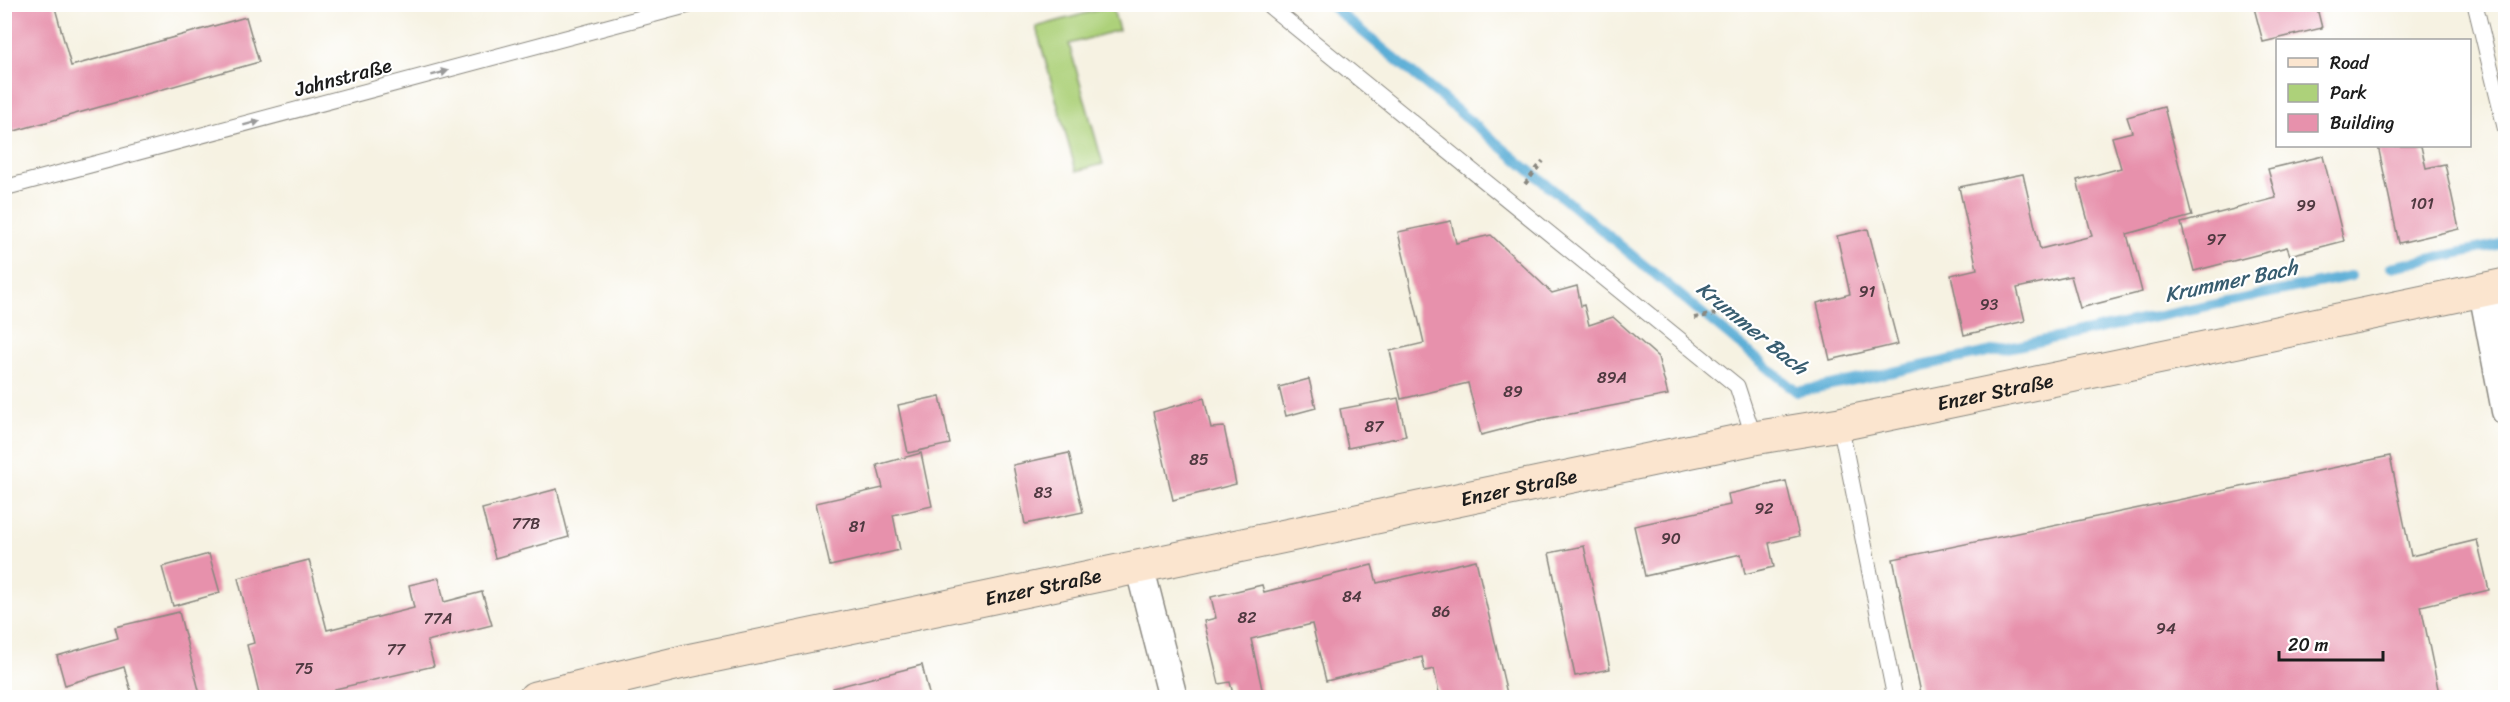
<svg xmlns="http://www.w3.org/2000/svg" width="2510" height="702" font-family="Sriracha,sans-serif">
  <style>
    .green { fill: #add17a; stroke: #64764b; stroke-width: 1.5 }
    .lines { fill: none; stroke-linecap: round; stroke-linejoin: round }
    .stream { stroke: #5aadd6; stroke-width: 10 }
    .building { fill: #e791ac }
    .lane-casing { stroke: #89877f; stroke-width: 17 }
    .street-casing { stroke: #89877f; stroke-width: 31 }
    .secondary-casing { stroke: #89877f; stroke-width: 35 }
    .path { stroke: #89877f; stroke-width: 4; stroke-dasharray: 4.5 4.5; stroke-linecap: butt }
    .lane { stroke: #fff; stroke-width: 15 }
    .street { stroke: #fff; stroke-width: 28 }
    .secondary { stroke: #fbe5cf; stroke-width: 33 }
    .oneway { fill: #999 }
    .labels { text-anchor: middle; stroke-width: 4.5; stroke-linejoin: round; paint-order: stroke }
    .number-label { font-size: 16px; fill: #4f3940 }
    .street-label { font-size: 20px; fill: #1c1c1c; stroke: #fff }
    .water-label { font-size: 21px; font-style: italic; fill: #385d70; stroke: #fff }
  </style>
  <rect width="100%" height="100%" fill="#fff"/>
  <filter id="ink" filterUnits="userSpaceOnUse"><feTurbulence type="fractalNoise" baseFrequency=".0167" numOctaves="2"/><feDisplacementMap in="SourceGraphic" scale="12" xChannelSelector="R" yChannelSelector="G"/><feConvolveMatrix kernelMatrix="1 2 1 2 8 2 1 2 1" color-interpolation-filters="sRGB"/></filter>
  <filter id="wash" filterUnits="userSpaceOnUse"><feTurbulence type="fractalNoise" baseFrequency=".008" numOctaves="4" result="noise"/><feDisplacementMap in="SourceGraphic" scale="24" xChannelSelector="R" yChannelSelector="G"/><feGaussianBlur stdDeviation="1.35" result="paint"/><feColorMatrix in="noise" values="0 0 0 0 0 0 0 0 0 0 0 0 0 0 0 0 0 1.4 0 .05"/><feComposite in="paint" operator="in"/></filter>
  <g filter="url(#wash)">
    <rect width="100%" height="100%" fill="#f6f2e2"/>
    <path class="green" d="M 1112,6 L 1119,30 L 1069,44 L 1103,164 L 1076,171 L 1036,27 Z"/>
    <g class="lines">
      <g class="stream">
        <path d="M 1329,4 L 1797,392 L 2351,276"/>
        <path d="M 2391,267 L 2506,243"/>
      </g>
    </g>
    <g id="blocks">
      <g class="building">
        <path d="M 4,4 L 54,4 L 71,66 L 246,17 L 259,62 L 4,134 Z"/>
        <path d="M 2253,4 L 2316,4 L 2322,28 L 2263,42 Z"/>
        <path d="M 2164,107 L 2192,216 L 2127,234 L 2142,292 L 2080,308 L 2071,276 L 2017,288 L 2025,321 L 1964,335 L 1951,275 L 1977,269 L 1959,187 L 2023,174 L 2040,249 L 2092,236 L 2077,180 L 2121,168 L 2112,137 L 2132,132 L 2127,117 Z"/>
        <path d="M 2378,146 L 2421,146 L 2426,168 L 2445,164 L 2459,229 L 2399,243 Z"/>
        <path d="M 2323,156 L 2344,241 L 2290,255 L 2287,247 L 2194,271 L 2181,223 L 2276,198 L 2268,169 Z"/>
        <path d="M 1451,221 L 1456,243 L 1491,235 L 1552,293 L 1577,286 L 1581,306 L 1584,305 L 1589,325 L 1613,317 L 1658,357 L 1668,395 L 1540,420 L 1481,435 L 1468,383 L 1401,399 L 1390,351 L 1424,343 L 1398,232 Z"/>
        <path d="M 1868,229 L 1898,344 L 1830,360 L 1817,303 L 1850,294 L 1837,236 Z"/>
        <path d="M 1309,379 L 1316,408 L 1286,416 L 1279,387 Z"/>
        <path d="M 940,396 L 950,444 L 908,453 L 898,405 Z"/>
        <path d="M 1204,398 L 1211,428 L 1224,427 L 1236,484 L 1173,500 L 1153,412 Z"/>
        <path d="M 1398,398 L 1406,436 L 1348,448 L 1340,409 Z"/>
        <path d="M 921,453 L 932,506 L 893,515 L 900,550 L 830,566 L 816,503 L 883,488 L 877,465 Z"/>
        <path d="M 1069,453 L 1083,512 L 1025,524 L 1013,465 Z"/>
        <path d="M 2390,456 L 2411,556 L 2477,540 L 2489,590 L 2421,606 L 2440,698 L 1922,698 L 1893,559 Z"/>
        <path d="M 1786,481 L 1799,536 L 1769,543 L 1774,567 L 1745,574 L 1741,554 L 1645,576 L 1634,526 L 1730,505 L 1728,494 Z"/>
        <path d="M 557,489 L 569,537 L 495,558 L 482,509 Z"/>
        <path d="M 1584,546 L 1610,669 L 1575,676 L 1549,553 Z"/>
        <path d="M 209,554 L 220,593 L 173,606 L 162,567 Z"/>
        <path d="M 309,560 L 327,630 L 414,608 L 409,585 L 439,578 L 444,602 L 482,592 L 492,625 L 427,641 L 434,666 L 335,689 L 336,692 L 315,698 L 260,698 L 247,645 L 254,643 L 238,578 Z"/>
        <path d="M 1476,560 L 1508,698 L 1440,698 L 1434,669 L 1425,671 L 1422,657 L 1326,681 L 1312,624 L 1251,639 L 1264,698 L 1234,698 L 1230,682 L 1219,684 L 1204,621 L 1216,618 L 1211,597 L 1262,585 L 1264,592 L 1372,565 L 1377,583 Z"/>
        <path d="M 179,612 L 201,698 L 133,698 L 124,667 L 65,685 L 57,656 L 118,638 L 115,627 Z"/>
        <path d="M 922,665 L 930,698 L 834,698 L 833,688 Z"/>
      </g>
    </g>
  </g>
  <g filter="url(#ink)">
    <use href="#blocks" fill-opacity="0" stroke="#89877f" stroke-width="1.5"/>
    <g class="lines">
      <g class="lane-casing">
        <g id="lane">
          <path d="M 1267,4 L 1737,386 L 1754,438"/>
          <path d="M 2475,4 L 2506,131"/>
          <path d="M 4,188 L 693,4"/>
          <path d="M 1840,424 L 1895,698"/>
        </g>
      </g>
      <g class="street-casing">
        <g id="street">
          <path d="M 2483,291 L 2506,411"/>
          <path d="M 1139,565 L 1173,698"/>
        </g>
      </g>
      <g class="secondary-casing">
        <g id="secondary">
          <path id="s1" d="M 535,698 L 683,662 L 1754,438 L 1840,424 L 2506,285"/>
        </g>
      </g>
      <g class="path">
        <path d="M 1525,184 L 1543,161"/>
        <path d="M 1694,318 L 1721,313"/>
      </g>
      <use href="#lane" class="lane"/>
      <use href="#street" class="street"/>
      <use href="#secondary" class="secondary"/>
    </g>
    <defs><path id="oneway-solid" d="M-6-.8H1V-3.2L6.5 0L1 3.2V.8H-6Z" transform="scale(1.5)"/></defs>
    <g class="oneway">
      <use href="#oneway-solid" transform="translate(440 73) rotate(-15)"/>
      <use href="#oneway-solid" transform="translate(252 123) rotate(-15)"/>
    </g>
  </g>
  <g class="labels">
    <g class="number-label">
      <text x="2422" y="209">101</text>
      <text x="2306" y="211">99</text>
      <text x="2216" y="245">97</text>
      <text x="1867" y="297">91</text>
      <text x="1989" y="310">93</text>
      <text x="1612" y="383">89A</text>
      <text x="1513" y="397">89</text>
      <text x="1374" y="432">87</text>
      <text x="1199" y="465">85</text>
      <text x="1043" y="498">83</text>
      <text x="1764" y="514">92</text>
      <text x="526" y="529">77B</text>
      <text x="857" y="532">81</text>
      <text x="1671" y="544">90</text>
      <text x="1352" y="602">84</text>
      <text x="1441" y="617">86</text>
      <text x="1247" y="623">82</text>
      <text x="438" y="624">77A</text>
      <text x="2166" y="634">94</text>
      <text x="396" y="655">77</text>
      <text x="304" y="674">75</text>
    </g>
    <g class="street-label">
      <text transform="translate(343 77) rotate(-15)" y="7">Jahnstraße</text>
      <text dy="7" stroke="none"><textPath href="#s1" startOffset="1492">Enzer Straße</textPath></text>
      <text dy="7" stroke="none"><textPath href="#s1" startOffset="1006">Enzer Straße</textPath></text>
      <text dy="7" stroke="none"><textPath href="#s1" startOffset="520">Enzer Straße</textPath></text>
    </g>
    <g class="water-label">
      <text transform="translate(2231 281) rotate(-12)" y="7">Krummer Bach</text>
      <text transform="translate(1752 328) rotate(39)" y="7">Krummer Bach</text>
    </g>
  </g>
  <rect width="2510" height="702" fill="none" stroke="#fff" stroke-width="24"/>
  <rect x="2276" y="39" width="195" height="108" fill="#ffffff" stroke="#a4a4a4" stroke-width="1.5"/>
  <rect x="2288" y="58" width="30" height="9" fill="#fbe5cf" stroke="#a4a4a4" stroke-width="1.5"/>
  <text x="2330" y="69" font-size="18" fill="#1c1c1c">Road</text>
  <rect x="2288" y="84" width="30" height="18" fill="#add17a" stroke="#a4a4a4" stroke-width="1.5"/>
  <text x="2330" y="99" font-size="18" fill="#1c1c1c">Park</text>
  <rect x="2288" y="114" width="30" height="18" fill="#e791ac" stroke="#a4a4a4" stroke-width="1.5"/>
  <text x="2330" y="129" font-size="18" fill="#1c1c1c">Building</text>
  <path d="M2279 651v9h104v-9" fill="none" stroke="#1c1c1c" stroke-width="3"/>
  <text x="2288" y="651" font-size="18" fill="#1c1c1c" stroke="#ffffff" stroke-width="4.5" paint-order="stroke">20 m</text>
</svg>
